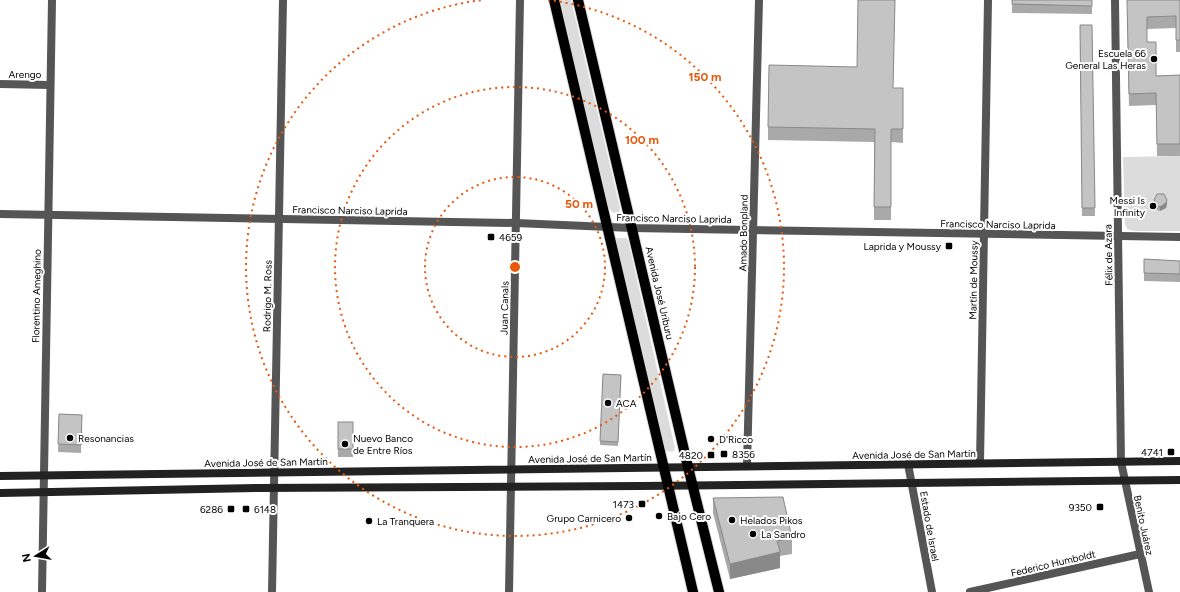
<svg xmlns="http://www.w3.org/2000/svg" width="1180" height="592" font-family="Figtree,sans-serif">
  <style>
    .green { fill: #dcdcdc }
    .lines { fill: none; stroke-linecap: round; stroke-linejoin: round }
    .primary-casing { stroke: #dbdbdb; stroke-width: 12 }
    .minor { stroke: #555; stroke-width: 8 }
    .secondary { stroke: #222; stroke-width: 8 }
    .primary { stroke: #000; stroke-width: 10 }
    .wall { fill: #a9a9a9 }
    .shaded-wall { fill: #898989 }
    .building { fill: #c4c4c4; stroke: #898989 }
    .ring { fill: none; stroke: #e8590c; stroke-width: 2; stroke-dasharray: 2 4 }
    .poi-dot { fill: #000; stroke: #fff; stroke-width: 1.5 }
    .labels { text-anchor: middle; stroke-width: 4; stroke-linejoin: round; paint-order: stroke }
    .poi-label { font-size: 10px; fill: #000; stroke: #fff; text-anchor: start }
    .street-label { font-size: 10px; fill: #000; stroke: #fff }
    .centre { fill: #e8590c; stroke: #fff; stroke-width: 2 }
    .ring-label { font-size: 12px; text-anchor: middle; font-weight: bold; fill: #e8590c; stroke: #fff; stroke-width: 4; stroke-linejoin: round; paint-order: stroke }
  </style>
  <rect width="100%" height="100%" fill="#fff"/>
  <g class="green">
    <path d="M 559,0 L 571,0 L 620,208 L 619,212 L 613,213 L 608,207 Z"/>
    <path d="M 1180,156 L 1180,231 L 1134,231 L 1127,229 L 1125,224 L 1123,157 Z"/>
    <path d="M 617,238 L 626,238 L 628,240 L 675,448 L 673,452 L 665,451 L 663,446 L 618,251 L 616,240 Z"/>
  </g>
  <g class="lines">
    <g class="primary-casing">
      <g id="primary">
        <path d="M 554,0 L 693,592"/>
        <path d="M 578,0 L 688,467 L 719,592"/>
      </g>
    </g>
    <g class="minor">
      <path d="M 1115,0 L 1121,462 L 1149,592"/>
      <path d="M 0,84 L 50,85"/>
      <path d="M 0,214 L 516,223 L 632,228 L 1180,237"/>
      <path d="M 980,463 L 988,0"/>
      <path d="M 908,464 L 932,592"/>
      <path d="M 747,466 L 759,0"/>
      <path d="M 42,592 L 52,0"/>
      <path d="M 272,592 L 283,0"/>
      <path d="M 509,592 L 520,0"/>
      <path d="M 970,592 L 1140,554"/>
    </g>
    <g class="secondary">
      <path d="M 0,476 L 1180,461"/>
      <path d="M 0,493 L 258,488 L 641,486 L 1180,480"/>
    </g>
    <use href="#primary" class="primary"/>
  </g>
  <g class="wall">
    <path d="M 858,0 L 895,0 L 893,88 L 903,88 L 903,143 L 891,142 L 891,220 L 874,220 L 874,142 L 768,140 L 768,127 L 857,67 Z"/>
    <path d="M 1012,0 L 1092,0 L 1092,14 L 1012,13 Z"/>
    <path d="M 1180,0 L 1180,52 L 1176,52 L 1176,28 L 1147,29 L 1147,42 L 1156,76 L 1180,75 L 1180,156 L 1157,156 L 1156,105 L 1129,106 L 1127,12 Z"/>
    <path d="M 1080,25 L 1092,25 L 1095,216 L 1082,216 Z"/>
    <path d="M 1154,200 L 1167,204 L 1166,208 L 1160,211 L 1157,210 L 1154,204 Z"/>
    <path d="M 1144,259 L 1180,261 L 1180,282 L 1144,281 Z"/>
    <path d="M 603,374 L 621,375 L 618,446 L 600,445 Z"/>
    <path d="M 59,414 L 82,415 L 81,453 L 58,452 Z"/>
    <rect x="338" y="422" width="15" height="35"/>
    <path d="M 713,498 L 792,538 L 792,554 L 780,556 L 780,568 L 730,579 L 713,513 Z"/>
  </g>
  <g class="shaded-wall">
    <path d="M 1167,200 L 1167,204 L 1166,208 L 1160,211 L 1160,207 Z"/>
    <path d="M 780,552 L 780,568 L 730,579 L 730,564 Z"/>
  </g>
  <g class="building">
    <path d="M 858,0 L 895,0 L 893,88 L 903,88 L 903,129 L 891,129 L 891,207 L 874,207 L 875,129 L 768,127 L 769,65 L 857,67 Z"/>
    <path d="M 1012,0 L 1092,0 L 1092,6 L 1012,4 Z"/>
    <path d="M 1127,0 L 1180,0 L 1180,40 L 1176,40 L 1176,16 L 1147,17 L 1147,42 L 1156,42 L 1156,76 L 1180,75 L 1180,144 L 1157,144 L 1156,93 L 1129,94 Z"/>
    <path d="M 1080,25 L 1092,25 L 1095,208 L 1082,208 Z"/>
    <path d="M 1157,194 L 1164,194 L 1167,200 L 1166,203 L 1160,207 L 1157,206 L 1154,200 Z"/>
    <path d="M 1144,259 L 1180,261 L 1180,274 L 1144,273 Z"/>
    <path d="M 603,374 L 621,375 L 618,442 L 600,441 Z"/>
    <path d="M 59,414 L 82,415 L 81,445 L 58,444 Z"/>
    <rect x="338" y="422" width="15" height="27"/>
    <path d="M 783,497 L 792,538 L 777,541 L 780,552 L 730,564 L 713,498 Z"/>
  </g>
  <g class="ring">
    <circle cx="515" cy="267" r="90"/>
    <circle cx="515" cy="267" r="180"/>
    <path d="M548 0A269 269 0 1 1 482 0"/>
  </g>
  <g class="poi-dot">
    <circle cx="1154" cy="59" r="4"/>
    <circle cx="1153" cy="206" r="4"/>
    <rect x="487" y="233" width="8" height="8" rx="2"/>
    <rect x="945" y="242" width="8" height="8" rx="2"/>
    <circle cx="608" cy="403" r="4"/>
    <circle cx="70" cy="438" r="4"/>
    <circle cx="711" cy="439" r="4"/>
    <circle cx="345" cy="444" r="4"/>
    <rect x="1167" y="448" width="8" height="8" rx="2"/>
    <rect x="720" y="450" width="8" height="8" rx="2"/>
    <rect x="707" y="451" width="8" height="8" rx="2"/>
    <rect x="638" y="500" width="8" height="8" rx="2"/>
    <rect x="1096" y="503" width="8" height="8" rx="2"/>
    <rect x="227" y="505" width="8" height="8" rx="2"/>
    <rect x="242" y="505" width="8" height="8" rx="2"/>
    <circle cx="659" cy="516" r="4"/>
    <circle cx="629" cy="518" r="4"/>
    <circle cx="732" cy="520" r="4"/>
    <circle cx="369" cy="521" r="4"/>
    <circle cx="753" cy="534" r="4"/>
  </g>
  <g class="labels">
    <g class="poi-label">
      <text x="1146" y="57" text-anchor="end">Escuela 66<tspan x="1146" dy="12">General Las Heras</tspan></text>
      <text x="1145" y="204" text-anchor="end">Messi Is<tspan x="1145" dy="12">Infinity</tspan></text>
      <text x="499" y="241">4659</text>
      <text x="941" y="250" text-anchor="end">Laprida y Moussy</text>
      <text x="616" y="407">ACA</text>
      <text x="78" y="442">Resonancias</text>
      <text x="353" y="442">Nuevo Banco<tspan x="353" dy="12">de Entre Ríos</tspan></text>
      <text x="719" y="443">D'Ricco</text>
      <text x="1163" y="456" text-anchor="end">4741</text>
      <text x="732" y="458">8356</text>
      <text x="703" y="459" text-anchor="end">4820</text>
      <text x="634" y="508" text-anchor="end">1473</text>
      <text x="1092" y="511" text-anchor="end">9350</text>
      <text x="223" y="513" text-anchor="end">6286</text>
      <text x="254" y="513">6148</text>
      <text x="667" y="520">Bajo Cero</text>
      <text x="621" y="522" text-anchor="end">Grupo Carnicero</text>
      <text x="740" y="524">Helados Pikos</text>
      <text x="377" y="525">La Tranquera</text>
      <text x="761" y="538">La Sandro</text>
    </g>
    <g class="street-label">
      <text x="25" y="78">Arengo</text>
      <text transform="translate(350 210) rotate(1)" y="4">Francisco Narciso Laprida</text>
      <text transform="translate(674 218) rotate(1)" y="4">Francisco Narciso Laprida</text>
      <text transform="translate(998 224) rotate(1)" y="4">Francisco Narciso Laprida</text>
      <text transform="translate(743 233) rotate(-89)" y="4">Amado Bonpland</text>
      <text transform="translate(1108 255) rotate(-91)" y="4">Félix de Azara</text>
      <text transform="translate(973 280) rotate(-89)" y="4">Martín de Moussy</text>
      <text transform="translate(660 293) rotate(77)" y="4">Avenida José Uriburu</text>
      <text transform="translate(36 296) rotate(-89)" y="4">Florentino Ameghino</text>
      <text transform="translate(267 296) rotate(-89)" y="4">Rodrigo M. Ross</text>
      <text transform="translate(504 308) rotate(-89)" y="4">Juan Canals</text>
      <text transform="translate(914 454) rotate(-1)" y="4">Avenida José de San Martín</text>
      <text transform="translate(590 458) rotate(-1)" y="4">Avenida José de San Martín</text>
      <text transform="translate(266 462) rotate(-1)" y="4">Avenida José de San Martín</text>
      <text transform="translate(1144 525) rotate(78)" y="4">Benito Juárez</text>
      <text transform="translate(930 526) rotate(80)" y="4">Estado de Israel</text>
      <text transform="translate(1053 563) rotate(-13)" y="4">Federico Humboldt</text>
    </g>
  </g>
  <circle cx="515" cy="267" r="6" class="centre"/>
  <g class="ring-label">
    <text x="705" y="81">150 m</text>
    <text x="642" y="144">100 m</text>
    <text x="579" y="208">50 m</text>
  </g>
  <g transform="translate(36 556) rotate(259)" stroke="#ffffff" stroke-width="3" paint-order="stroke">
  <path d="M0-3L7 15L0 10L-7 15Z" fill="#000000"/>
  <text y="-6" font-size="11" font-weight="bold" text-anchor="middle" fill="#000000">N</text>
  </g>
</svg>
